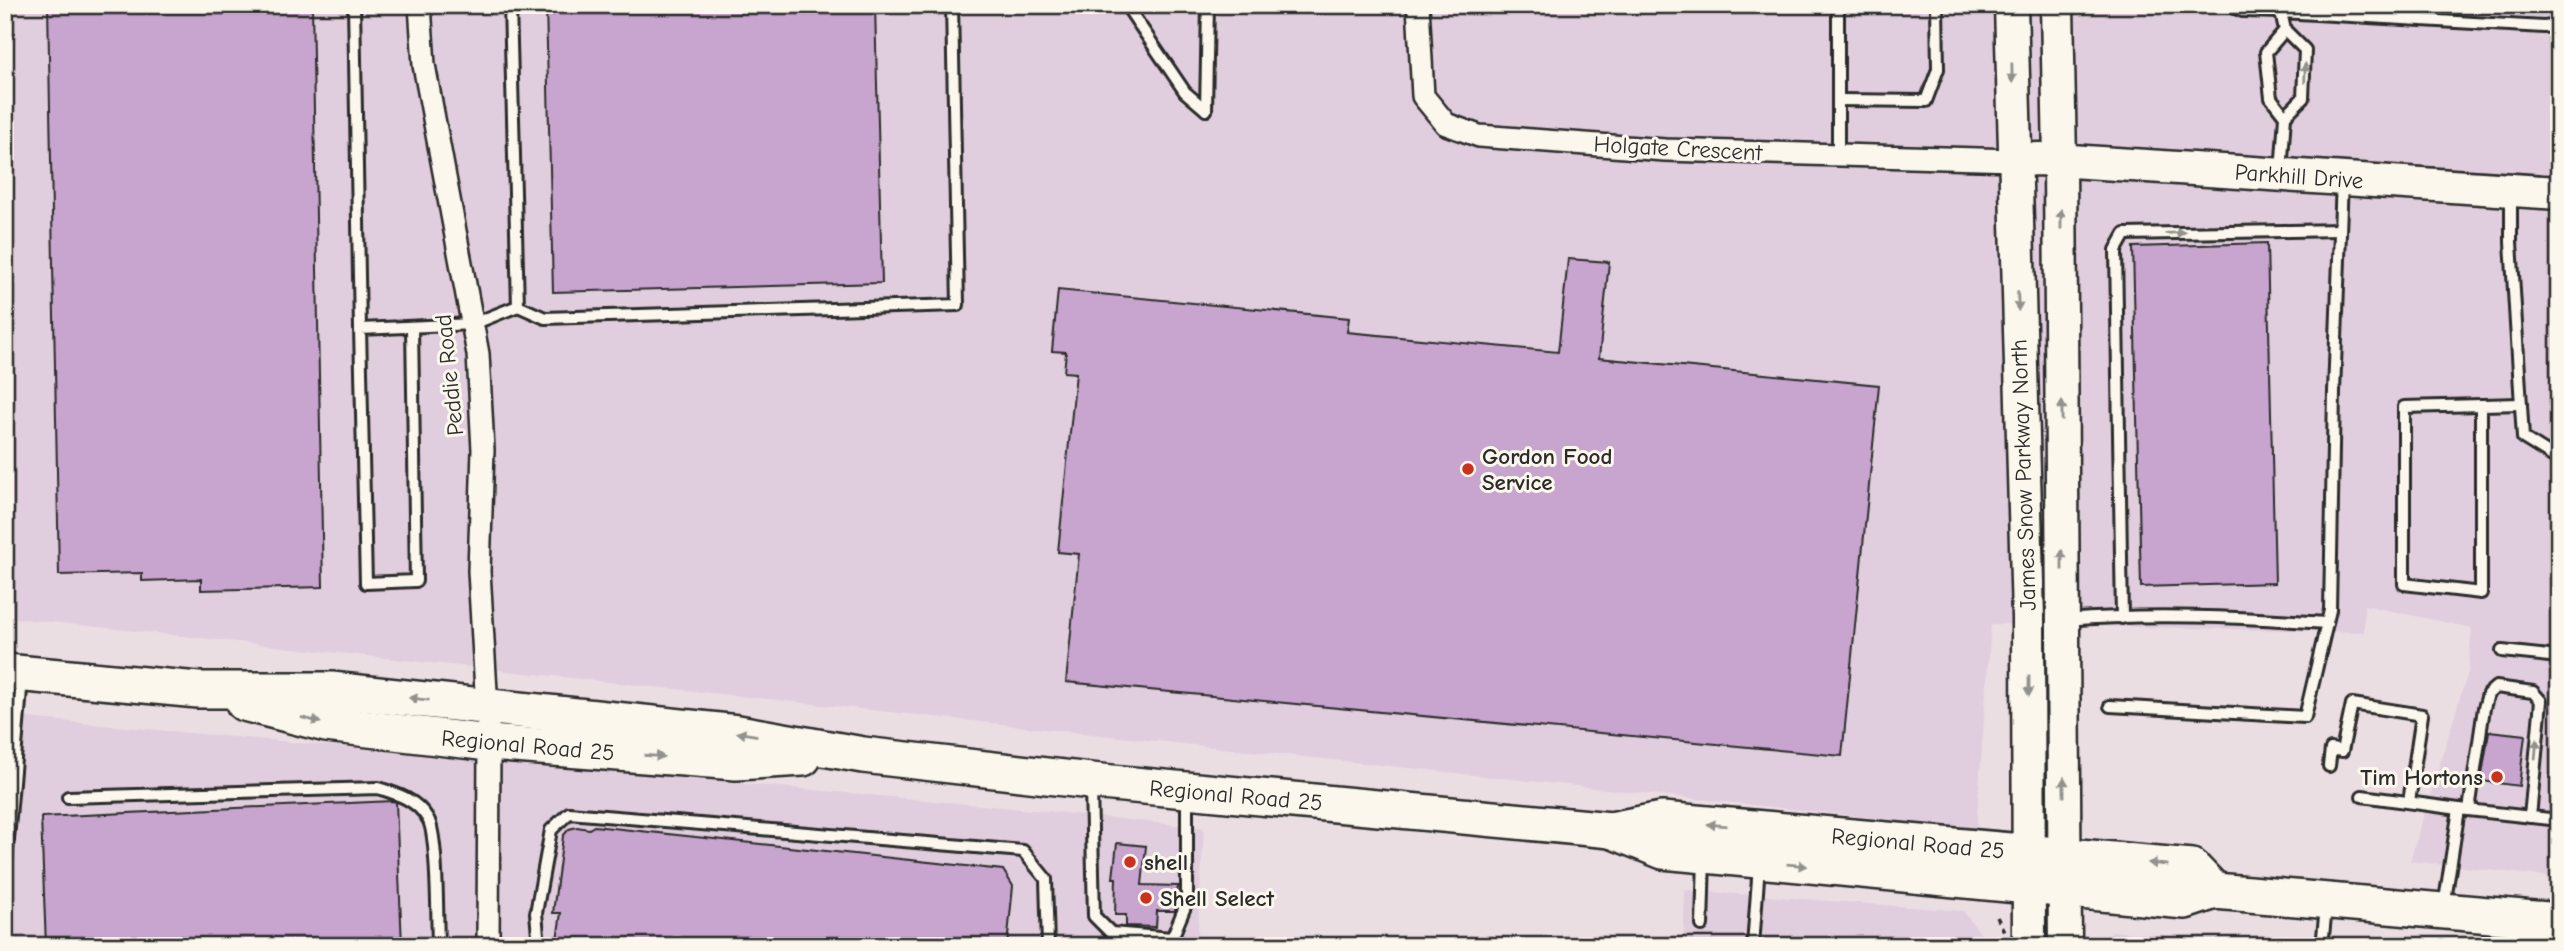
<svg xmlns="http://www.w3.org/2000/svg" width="2564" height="951" font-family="'Comic Neue',sans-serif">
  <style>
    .built { fill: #e0cddd }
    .building { fill: #c7a5ce; stroke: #2b2b2b; stroke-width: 2 }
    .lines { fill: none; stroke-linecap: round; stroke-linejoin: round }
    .lane-casing { stroke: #2b2b2b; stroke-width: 16 }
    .street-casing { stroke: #2b2b2b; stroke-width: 26 }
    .secondary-casing { stroke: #2b2b2b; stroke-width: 37 }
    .primary-casing { stroke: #2b2b2b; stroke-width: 40 }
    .path { stroke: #2b2b2b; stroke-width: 3.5; stroke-dasharray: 5 5; stroke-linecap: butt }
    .lane { stroke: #fbf7ec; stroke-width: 10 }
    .street { stroke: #fbf7ec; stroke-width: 21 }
    .secondary { stroke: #fbf7ec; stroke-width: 32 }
    .primary { stroke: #fbf7ec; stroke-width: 35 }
    .oneway { fill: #93918c }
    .poi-dot { fill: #c8321e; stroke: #fbf7ec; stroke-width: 2.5 }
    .labels { text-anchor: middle; stroke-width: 6; stroke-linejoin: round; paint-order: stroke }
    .street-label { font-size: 23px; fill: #2b2b2b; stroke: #fbf7ec }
    .poi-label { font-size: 23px; font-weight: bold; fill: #2b2b2b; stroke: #fbf7ec; text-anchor: start }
  </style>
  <rect width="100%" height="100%" fill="#ebdee3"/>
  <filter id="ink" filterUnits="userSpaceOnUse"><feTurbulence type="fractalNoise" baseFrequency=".0143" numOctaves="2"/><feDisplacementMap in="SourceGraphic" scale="14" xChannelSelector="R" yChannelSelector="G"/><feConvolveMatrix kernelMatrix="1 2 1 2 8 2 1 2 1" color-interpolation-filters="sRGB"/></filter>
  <g filter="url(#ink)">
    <g class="built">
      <path d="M 5,5 L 2559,5 L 2559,878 L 2410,861 L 2468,672 L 2472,628 L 2364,605 L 2364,632 L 1991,624 L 1976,829 L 5,617 Z"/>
      <path d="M 5,716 L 1055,812 L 1204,828 L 1197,946 L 5,946 Z"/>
      <path d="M 1685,890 L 1963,911 L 1990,946 L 1683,946 Z"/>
      <path d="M 2111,931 L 2295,946 L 2110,946 Z"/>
    </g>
    <g class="building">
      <path d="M 48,5 L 312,5 L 323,587 L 201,590 L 201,579 L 142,581 L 142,573 L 59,575 Z"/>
      <path d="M 546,5 L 875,5 L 882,283 L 553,292 Z"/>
      <path d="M 2267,243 L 2275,583 L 2141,587 L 2133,247 Z"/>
      <path d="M 1568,259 L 1609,262 L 1599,358 L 1879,385 L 1842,756 L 1066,682 L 1079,554 L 1058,552 L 1076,373 L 1064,372 L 1066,352 L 1052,351 L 1058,290 L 1349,318 L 1347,332 L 1558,352 Z"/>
      <path d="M 2489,731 L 2525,735 L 2519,786 L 2481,781 Z"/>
      <path d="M 393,801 L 396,802 L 402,946 L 46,946 L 41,817 Z"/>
      <path d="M 594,826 L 1003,870 L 1013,886 L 1007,946 L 556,946 L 561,913 L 553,913 L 563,836 L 569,829 L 577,827 L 589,829 Z"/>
      <path d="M 1117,843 L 1146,846 L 1142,885 L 1178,886 L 1175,911 L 1157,911 L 1156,927 L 1126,926 L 1126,915 L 1115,915 L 1116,878 L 1113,878 Z"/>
    </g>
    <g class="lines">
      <g class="lane-casing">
        <g id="lane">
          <path d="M 354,5 L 360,329"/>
          <path d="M 1126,5 L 1185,92 L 1206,110"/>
          <path d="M 2228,5 L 2242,11 L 2281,12"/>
          <path d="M 1838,100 L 1926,101 L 1938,69 L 1937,5"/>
          <path d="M 1206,110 L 1208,5"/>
          <path d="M 2285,116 L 2303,98 L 2305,50 L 2285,30 L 2281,12 L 2544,27 L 2559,25"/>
          <path d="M 1838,155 L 1838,5"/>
          <path d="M 2281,173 L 2285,116 L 2271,98 L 2266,52 L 2285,30"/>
          <path d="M 2511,191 L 2511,242 L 2523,438 L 2552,456 L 2559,456"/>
          <path d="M 518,306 L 545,318 L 958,305 L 952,5"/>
          <path d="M 412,327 L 416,581 L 366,583 L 360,329 L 473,324 L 518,306 L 510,5"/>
          <path d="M 2481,405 L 2481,593 L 2404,584 L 2404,407 L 2521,404"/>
          <path d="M 2122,618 L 2116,250 L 2125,234 L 2340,230"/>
          <path d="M 2066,620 C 2152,613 2240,617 2327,623 L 2330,610 L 2334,392 L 2342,180"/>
          <path d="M 2502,651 L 2559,657"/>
          <path d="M 2110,706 L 2305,717 L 2327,623"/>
          <path d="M 2329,766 L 2331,749 L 2342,751 L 2352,704 L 2422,715 L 2409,802"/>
          <path d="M 1091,787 L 1094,916 L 1111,933 L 1172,938 L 1187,902 L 1187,794"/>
          <path d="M 2362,796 L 2459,809"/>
          <path d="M 68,797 L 378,788 C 398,794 417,800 428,819 C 438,835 437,922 438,946"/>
          <path d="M 2469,810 L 2484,708 L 2488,694 L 2496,687 L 2533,692 L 2541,701 L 2530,817"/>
          <path d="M 5,874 L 22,678"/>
          <path d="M 2444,907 L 2459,809 L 2559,820"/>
          <path d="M 1702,925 L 1704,858"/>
          <path d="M 539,946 L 536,913 L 551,830 L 569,813 L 1023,851 L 1046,879 L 1048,946"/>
          <path d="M 1753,946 L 1759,865"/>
          <path d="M 2322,946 L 2326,907"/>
        </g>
      </g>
      <g class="street-casing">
        <g id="street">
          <path d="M 420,5 L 424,65 L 478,354 L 483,450 L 479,571 L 489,743 L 488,946"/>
          <path d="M 1418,5 L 1423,96 L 1446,124 L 1479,136 L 1665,150 L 2014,160"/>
        </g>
      </g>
      <g class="secondary-casing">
        <g id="secondary">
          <path d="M 2011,5 L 2028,618 L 2029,946"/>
          <path d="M 2057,5 L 2060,161 L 2065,946"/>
          <path d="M 2014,160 L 2040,159 L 2559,193"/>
        </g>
      </g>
      <g class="primary-casing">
        <g id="primary">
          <path d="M 5,672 L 198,690 L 331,690 L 738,733 L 863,755 L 1091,781 L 1611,830 L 1662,820 L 2192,867 L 2215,891"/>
          <path d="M 244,703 L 326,724 L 489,743 L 736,762 L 803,758"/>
          <path d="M 1611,830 L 1663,851 L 2185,901 L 2215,891 L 2559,921"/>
        </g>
      </g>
      <path class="path" d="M 1997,917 L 2004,931"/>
      <use href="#lane" class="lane"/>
      <use href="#street" class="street"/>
      <use href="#secondary" class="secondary"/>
      <use href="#primary" class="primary"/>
    </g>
    <defs><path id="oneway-solid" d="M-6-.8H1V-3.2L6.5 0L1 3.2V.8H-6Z" transform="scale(1.75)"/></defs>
    <g class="oneway">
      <use href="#oneway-solid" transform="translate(2012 73) rotate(89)"/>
      <use href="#oneway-solid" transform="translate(2305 73) rotate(-88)"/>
      <use href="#oneway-solid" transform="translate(2061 219) rotate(-90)"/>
      <use href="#oneway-solid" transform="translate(2175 233) rotate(-2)"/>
      <use href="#oneway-solid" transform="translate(2018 301) rotate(88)"/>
      <use href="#oneway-solid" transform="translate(2062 411) rotate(-90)"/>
      <use href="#oneway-solid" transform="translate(2062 560) rotate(-90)"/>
      <use href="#oneway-solid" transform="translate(2029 686) rotate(90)"/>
      <use href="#oneway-solid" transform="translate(419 699) rotate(-174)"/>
      <use href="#oneway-solid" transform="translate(311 720) rotate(15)"/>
      <use href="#oneway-solid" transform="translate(747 734) rotate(-171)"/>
      <use href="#oneway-solid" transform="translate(2536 749) rotate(-85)"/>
      <use href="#oneway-solid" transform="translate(654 756) rotate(4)"/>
      <use href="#oneway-solid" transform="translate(2064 787) rotate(-90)"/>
      <use href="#oneway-solid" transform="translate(1717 825) rotate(-175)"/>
      <use href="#oneway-solid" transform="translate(2158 864) rotate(-174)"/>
      <use href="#oneway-solid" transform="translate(1797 865) rotate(5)"/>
    </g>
  </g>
  <g class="poi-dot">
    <circle cx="1468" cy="469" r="7"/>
    <circle cx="2497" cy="777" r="7"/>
    <circle cx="1130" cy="862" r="7"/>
    <circle cx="1146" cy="898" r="7"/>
  </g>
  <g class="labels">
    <g class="street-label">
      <text transform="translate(1678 148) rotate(3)" y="8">Holgate Crescent</text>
      <text transform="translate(2299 176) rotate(4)" y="8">Parkhill Drive</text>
      <text transform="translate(449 375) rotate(-96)" y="8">Peddie Road</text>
      <text transform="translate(2023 475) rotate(-92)" y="8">James Snow Parkway North</text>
      <text transform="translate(528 745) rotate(5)" y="8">Regional Road 25</text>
      <text transform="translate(1236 795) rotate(5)" y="8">Regional Road 25</text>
      <text transform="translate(1918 843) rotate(5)" y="8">Regional Road 25</text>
    </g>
    <g class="poi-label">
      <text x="1482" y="464">Gordon Food<tspan x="1482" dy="26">Service</tspan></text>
      <text x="2483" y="785" text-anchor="end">Tim Hortons</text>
      <text x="1144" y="870">shell</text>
      <text x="1160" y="906">Shell Select</text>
    </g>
  </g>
  <rect width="2564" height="951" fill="none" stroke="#fbf7ec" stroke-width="28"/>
  <rect x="14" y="14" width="2536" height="923" fill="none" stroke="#2b2b2b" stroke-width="2.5" filter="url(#ink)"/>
</svg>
